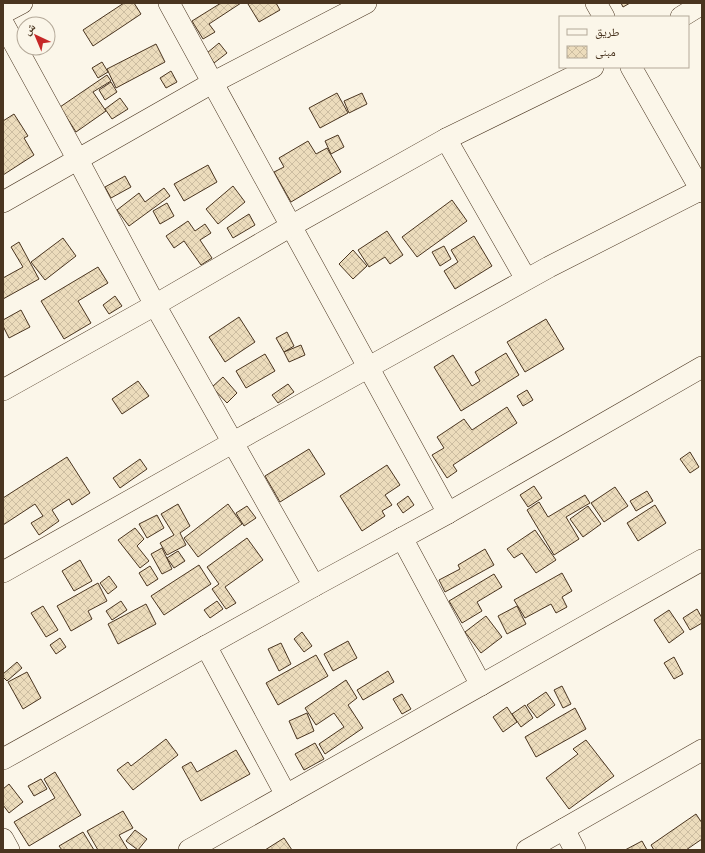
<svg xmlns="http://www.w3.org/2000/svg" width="705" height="853" font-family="'Public Sans','Noto Naskh Arabic',sans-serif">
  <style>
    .building { fill: url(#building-cross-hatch); stroke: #4a3520 }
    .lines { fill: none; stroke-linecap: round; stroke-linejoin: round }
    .minor-casing { stroke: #4a3520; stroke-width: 22 }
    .minor { stroke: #fbf6e9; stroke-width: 21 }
  </style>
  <defs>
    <pattern id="building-cross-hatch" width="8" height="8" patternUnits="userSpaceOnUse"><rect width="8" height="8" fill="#ecdcbc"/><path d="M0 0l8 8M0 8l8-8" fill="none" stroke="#ccbda1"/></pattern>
  </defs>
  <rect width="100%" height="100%" fill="#fbf6e9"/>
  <g class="building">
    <path d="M 124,3 L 134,3 L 141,14 L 93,46 L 83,30 Z"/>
    <path d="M 221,3 L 241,3 L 209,24 L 215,32 L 203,39 L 192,21 Z"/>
    <path d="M 250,3 L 276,3 L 280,10 L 259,22 L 248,4 Z"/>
    <path d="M 621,3 L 630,3 L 623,7 Z"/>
    <path d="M 219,43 L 227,53 L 214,63 L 207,53 Z"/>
    <path d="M 156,44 L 165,62 L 116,88 L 107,69 Z"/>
    <path d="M 102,62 L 108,72 L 98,78 L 92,68 Z"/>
    <path d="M 171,71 L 177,82 L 166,88 L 160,78 Z"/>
    <path d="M 107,75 L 111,81 L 93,92 L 106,111 L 76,132 L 60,107 Z"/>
    <path d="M 111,82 L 117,92 L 105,100 L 99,90 Z"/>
    <path d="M 337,93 L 348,113 L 320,128 L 309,108 Z"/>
    <path d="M 362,93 L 367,104 L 349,113 L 344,101 Z"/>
    <path d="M 120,98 L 128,109 L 112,119 L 105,109 Z"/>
    <path d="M 14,114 L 28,136 L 24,138 L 34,155 L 3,175 L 3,121 Z"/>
    <path d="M 338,135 L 344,147 L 331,154 L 325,141 Z"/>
    <path d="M 308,141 L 316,154 L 327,148 L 341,172 L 291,202 L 274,172 L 284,167 L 279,158 Z"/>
    <path d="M 208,165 L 217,182 L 184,201 L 174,184 Z"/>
    <path d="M 125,176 L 131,187 L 111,198 L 105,187 Z"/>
    <path d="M 233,186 L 245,202 L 218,224 L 206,209 Z"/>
    <path d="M 164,188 L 170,196 L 129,226 L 117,210 L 139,193 L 145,202 Z"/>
    <path d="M 452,200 L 467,221 L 417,257 L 402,237 Z"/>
    <path d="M 167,203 L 174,216 L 160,224 L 153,211 Z"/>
    <path d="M 249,214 L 255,225 L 233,238 L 227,228 Z"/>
    <path d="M 188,221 L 195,231 L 205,224 L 211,233 L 200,240 L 212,258 L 201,265 L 184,241 L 174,248 L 166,236 Z"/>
    <path d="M 387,231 L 403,255 L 390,264 L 385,257 L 369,267 L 358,250 Z"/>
    <path d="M 474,236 L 492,266 L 455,289 L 444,271 L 458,262 L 451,250 Z"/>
    <path d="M 63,238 L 76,256 L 45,280 L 31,262 Z"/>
    <path d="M 19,242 L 39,279 L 3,299 L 3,278 L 23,267 L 11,247 Z"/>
    <path d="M 444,246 L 451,259 L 440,266 L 432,252 Z"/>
    <path d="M 353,250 L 367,266 L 353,279 L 339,264 Z"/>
    <path d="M 98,267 L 108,283 L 78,301 L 91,323 L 64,339 L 41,301 Z"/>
    <path d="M 115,296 L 122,306 L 109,314 L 103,305 Z"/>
    <path d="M 21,310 L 30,327 L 9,338 L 3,326 L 3,320 Z"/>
    <path d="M 239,317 L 255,342 L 225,362 L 209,337 Z"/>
    <path d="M 546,319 L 564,349 L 525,372 L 507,342 Z"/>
    <path d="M 287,332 L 294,346 L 284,352 L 276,338 Z"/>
    <path d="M 301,345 L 305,355 L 289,362 L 284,352 Z"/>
    <path d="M 506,353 L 519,375 L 461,411 L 434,367 L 453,355 L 472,386 L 480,381 L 475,372 Z"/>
    <path d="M 265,354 L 275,371 L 246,388 L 236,371 Z"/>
    <path d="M 223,377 L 237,393 L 227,403 L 212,387 Z"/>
    <path d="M 138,381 L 149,396 L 122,414 L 112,399 Z"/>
    <path d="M 288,384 L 294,392 L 278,403 L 272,395 Z"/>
    <path d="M 527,390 L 533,400 L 523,406 L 517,396 Z"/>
    <path d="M 507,407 L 517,423 L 453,465 L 457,471 L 447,478 L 432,455 L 444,448 L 437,437 L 464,419 L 472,430 Z"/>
    <path d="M 309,449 L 325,474 L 280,502 L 265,476 Z"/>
    <path d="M 690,452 L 699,467 L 690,473 L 680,459 Z"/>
    <path d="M 67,457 L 90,493 L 72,505 L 69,499 L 52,510 L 59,521 L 39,535 L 31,523 L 43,516 L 35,504 L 3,525 L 3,498 Z"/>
    <path d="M 140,459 L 147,469 L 120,488 L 113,478 Z"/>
    <path d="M 387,465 L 400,485 L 385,495 L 392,505 L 382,511 L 385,516 L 362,531 L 340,496 Z"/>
    <path d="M 534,486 L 542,498 L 528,507 L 520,495 Z"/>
    <path d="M 615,487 L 628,506 L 604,522 L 591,503 Z"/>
    <path d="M 647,491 L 653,501 L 636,511 L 630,501 Z"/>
    <path d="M 585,495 L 590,503 L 566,517 L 579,539 L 554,555 L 527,510 L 539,502 L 548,517 Z"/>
    <path d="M 408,496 L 414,505 L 403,513 L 397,504 Z"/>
    <path d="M 178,504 L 190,526 L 180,533 L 186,545 L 167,555 L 160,543 L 174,535 L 161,514 Z"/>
    <path d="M 228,504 L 242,524 L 198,557 L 184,538 Z"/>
    <path d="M 655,505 L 666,523 L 638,541 L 627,523 Z"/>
    <path d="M 247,506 L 256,518 L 244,526 L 236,513 Z"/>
    <path d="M 588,506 L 601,524 L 583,537 L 570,519 Z"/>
    <path d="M 157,515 L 164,528 L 147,538 L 139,524 Z"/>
    <path d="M 135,528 L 144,539 L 137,546 L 149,561 L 140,568 L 118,540 Z"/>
    <path d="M 535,530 L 556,560 L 536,573 L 522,553 L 514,558 L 507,549 Z"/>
    <path d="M 247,538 L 263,560 L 225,587 L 236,603 L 226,609 L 212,589 L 219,584 L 207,567 Z"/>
    <path d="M 162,548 L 172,569 L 162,574 L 151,554 Z"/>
    <path d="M 485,549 L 494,565 L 445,592 L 439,580 L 460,569 L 458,565 Z"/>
    <path d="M 178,551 L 185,561 L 174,568 L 167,558 Z"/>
    <path d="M 80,560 L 92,581 L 74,591 L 62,571 Z"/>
    <path d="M 199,565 L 211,584 L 164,615 L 151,596 Z"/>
    <path d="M 150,566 L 158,579 L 147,586 L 139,573 Z"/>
    <path d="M 562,573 L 572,591 L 562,597 L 567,607 L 556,613 L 551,604 L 525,618 L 514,600 Z"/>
    <path d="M 494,574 L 502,587 L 477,602 L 482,611 L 462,623 L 449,601 Z"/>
    <path d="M 109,576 L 117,587 L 108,594 L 100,583 Z"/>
    <path d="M 98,583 L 107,601 L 88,611 L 92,619 L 71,631 L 57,606 Z"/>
    <path d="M 121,601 L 127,610 L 112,620 L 106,611 Z"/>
    <path d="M 217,601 L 223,609 L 210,618 L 204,610 Z"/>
    <path d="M 146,604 L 156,624 L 118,644 L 108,624 Z"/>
    <path d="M 43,606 L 58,630 L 46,637 L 31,613 Z"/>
    <path d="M 517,606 L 526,624 L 507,634 L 498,616 Z"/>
    <path d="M 697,609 L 702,618 L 702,623 L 690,630 L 683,618 Z"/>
    <path d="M 669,610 L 684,632 L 669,643 L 654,620 Z"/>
    <path d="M 486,616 L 502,637 L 481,653 L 465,632 Z"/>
    <path d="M 302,632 L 312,646 L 304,652 L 294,639 Z"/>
    <path d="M 60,638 L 66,647 L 56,654 L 50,645 Z"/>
    <path d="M 348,641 L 357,658 L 333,671 L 324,654 Z"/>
    <path d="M 281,643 L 291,664 L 279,671 L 268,649 Z"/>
    <path d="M 316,655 L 328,676 L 278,705 L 266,683 Z"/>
    <path d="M 674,657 L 683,674 L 674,679 L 664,663 Z"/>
    <path d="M 17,662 L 22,668 L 7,681 L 3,677 L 3,674 Z"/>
    <path d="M 388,671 L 394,682 L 363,700 L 357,690 Z"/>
    <path d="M 27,672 L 41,698 L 23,709 L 8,682 Z"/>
    <path d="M 346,680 L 357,698 L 348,705 L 363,728 L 325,754 L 319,744 L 344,727 L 334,713 L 316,725 L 305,708 Z"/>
    <path d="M 562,686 L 571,704 L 563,708 L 554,690 Z"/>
    <path d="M 546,692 L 555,705 L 537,718 L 527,705 Z"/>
    <path d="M 402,694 L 411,709 L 402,714 L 393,699 Z"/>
    <path d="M 525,705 L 533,718 L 521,727 L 512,714 Z"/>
    <path d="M 507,707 L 517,722 L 503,732 L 493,717 Z"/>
    <path d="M 575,708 L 586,729 L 536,757 L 525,737 Z"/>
    <path d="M 307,713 L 314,731 L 297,739 L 289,721 Z"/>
    <path d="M 166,739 L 178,755 L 133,790 L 117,770 L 128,762 L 131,766 Z"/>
    <path d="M 586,740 L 614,776 L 569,809 L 546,778 L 578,754 L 573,749 Z"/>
    <path d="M 315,743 L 324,759 L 304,770 L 295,754 Z"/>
    <path d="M 236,750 L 250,774 L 201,801 L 182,767 L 191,762 L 197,772 Z"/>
    <path d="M 55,772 L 81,815 L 29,846 L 14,822 L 55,798 L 44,779 Z"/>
    <path d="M 41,779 L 47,789 L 34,796 L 28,786 Z"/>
    <path d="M 9,784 L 23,802 L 9,813 L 3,805 L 3,789 Z"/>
    <path d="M 123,811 L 133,828 L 119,835 L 128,850 L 98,850 L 87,831 Z"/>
    <path d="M 696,814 L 702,823 L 702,839 L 686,850 L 654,850 L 651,845 Z"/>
    <path d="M 135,830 L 147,839 L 138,850 L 126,841 Z"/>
    <path d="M 83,832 L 94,850 L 62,850 L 59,846 Z"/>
    <path d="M 284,838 L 292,850 L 265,850 Z"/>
    <path d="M 642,841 L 647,850 L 625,850 Z"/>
  </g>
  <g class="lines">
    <g class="minor-casing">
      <g id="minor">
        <path d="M 169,3 C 261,174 356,342 448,513"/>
        <path d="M 596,3 L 604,17"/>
        <path d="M 3,13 L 22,3"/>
        <path d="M 681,17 L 702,4"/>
        <path d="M 3,23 L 78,160 L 155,305 L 314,586"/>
        <path d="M 631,67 L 702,192"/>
        <path d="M 446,139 L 526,279"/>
        <path d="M 3,202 L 212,83 L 366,3"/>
        <path d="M 3,390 L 155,305 L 291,226 L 446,139 L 593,67"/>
        <path d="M 402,538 L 481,685"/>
        <path d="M 3,572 L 232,443 L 369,367 L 549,267 L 702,189"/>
        <path d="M 206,646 L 286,795"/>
        <path d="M 3,759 L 314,586 L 448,513 L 702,367"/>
        <path d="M 564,829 L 575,850"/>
        <path d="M 3,839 L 9,850"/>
        <path d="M 189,850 L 702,560"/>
        <path d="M 527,850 L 702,750"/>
      </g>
    </g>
    <use href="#minor" class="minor"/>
  </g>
  <rect width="705" height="853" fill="none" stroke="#4a3520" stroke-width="8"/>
  <rect x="559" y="16" width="130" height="52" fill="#fbf6e9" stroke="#b4a999"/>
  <rect x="567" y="29" width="20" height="6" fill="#fbf6e9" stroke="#b4a999"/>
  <text x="595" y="36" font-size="12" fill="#4a3520">طريق</text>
  <rect x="567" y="46" width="20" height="12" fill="url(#building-cross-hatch)" stroke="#b4a999"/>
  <text x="595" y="56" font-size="12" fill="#4a3520">مبنى</text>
  <g transform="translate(36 36) rotate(316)"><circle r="19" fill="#fbf6e9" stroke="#b4a999"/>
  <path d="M0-3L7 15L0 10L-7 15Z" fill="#c62828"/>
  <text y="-6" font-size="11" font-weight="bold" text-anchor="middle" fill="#4a3520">ش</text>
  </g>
</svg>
